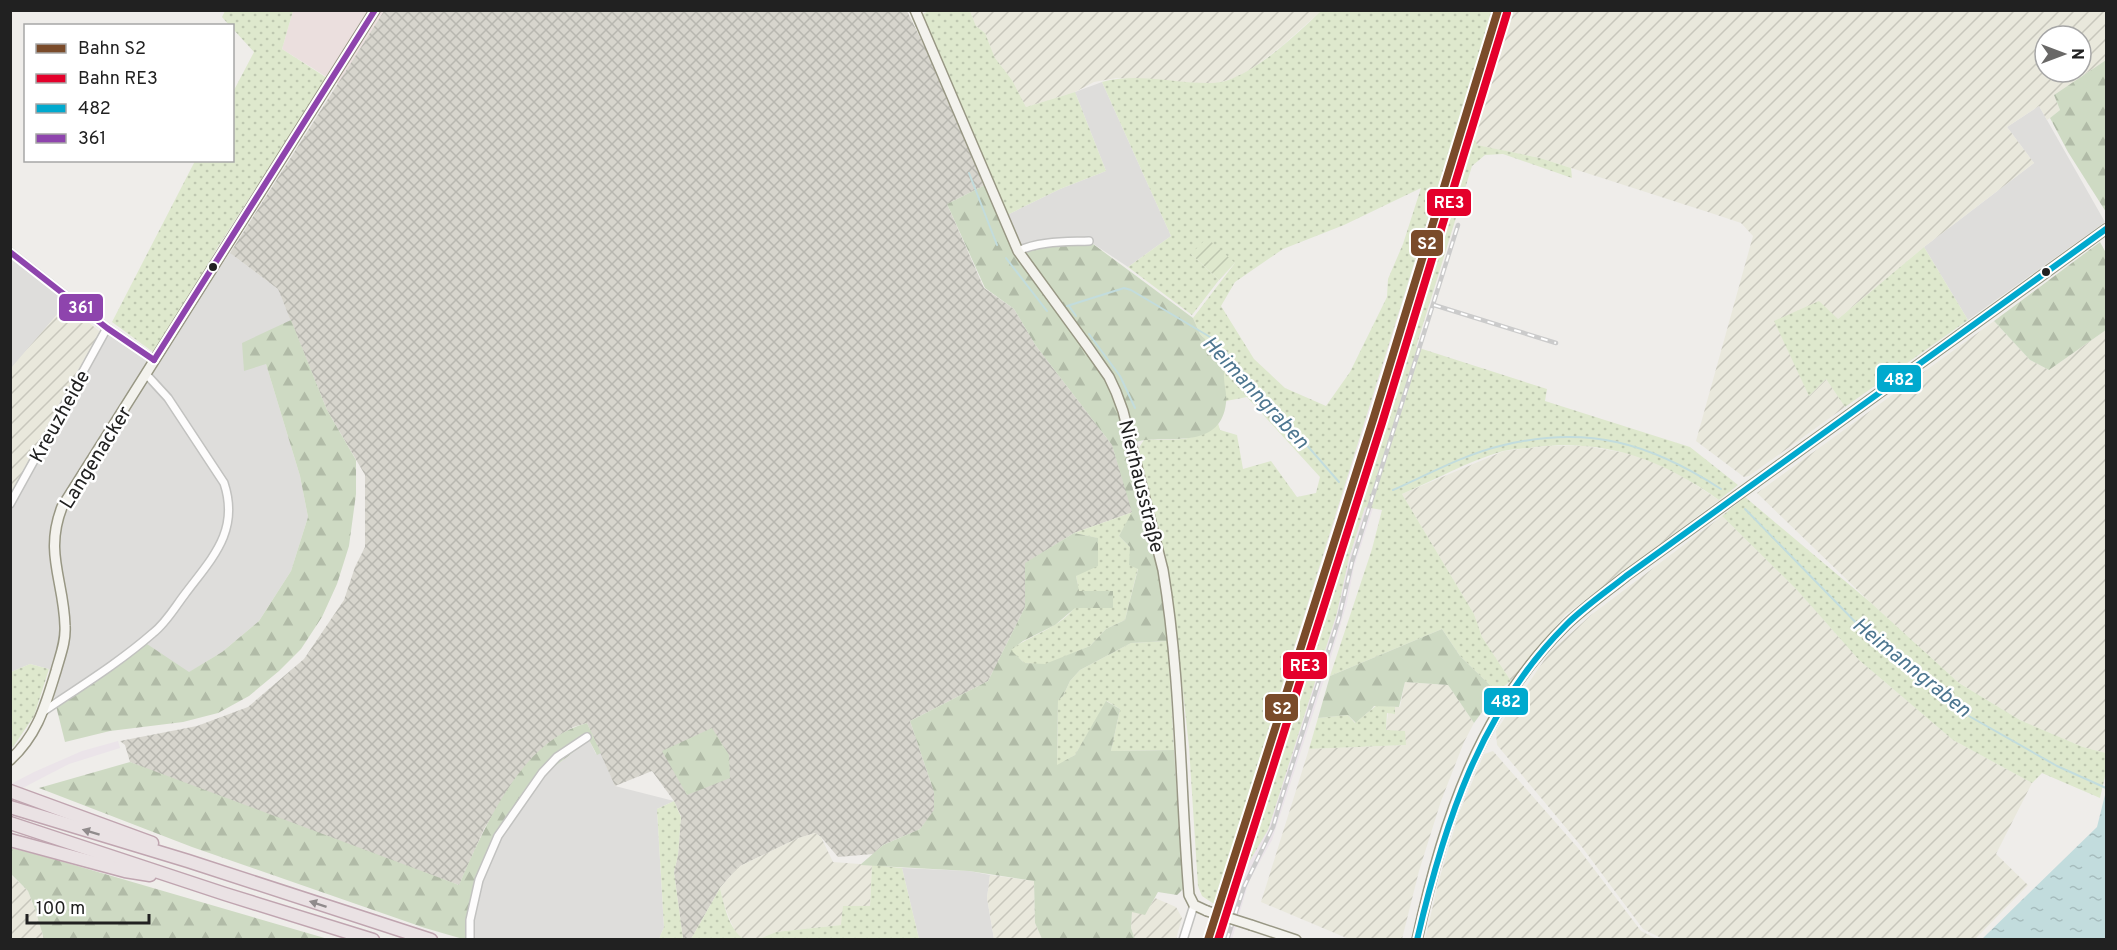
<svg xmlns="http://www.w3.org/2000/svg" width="2117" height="950" font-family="Overpass,sans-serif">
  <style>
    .residential { fill: #dedddb }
    .commercial { fill: #ebdfde }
    .railway { fill: #ebe4e9 }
    .construction { fill: url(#construction-cross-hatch) }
    .farmland { fill: url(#farmland-furrows); fill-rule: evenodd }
    .grass { fill: url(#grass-dots); fill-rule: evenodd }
    .forest { fill: url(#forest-firs) }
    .garden { fill: url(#garden-furrows) }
    .water { fill: url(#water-ripples) }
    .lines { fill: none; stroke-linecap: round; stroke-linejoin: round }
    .stream { stroke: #c2dcdd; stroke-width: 2 }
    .street-casing { stroke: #c2c2c0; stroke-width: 10 }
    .secondary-casing { stroke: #989784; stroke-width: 12 }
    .highway-casing { stroke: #c0a5b0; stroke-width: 15 }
    .street { stroke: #fdfcfc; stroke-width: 7 }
    .secondary { stroke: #f3f2ed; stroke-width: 9 }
    .highway { stroke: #eae2e4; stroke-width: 12 }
    .rail-casing { stroke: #cbcbcb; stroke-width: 4.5 }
    .rail { stroke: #fff; stroke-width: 2; stroke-dasharray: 7; stroke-linecap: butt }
    .secondary-bridge-casing { stroke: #989784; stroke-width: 12; stroke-linecap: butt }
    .secondary-bridge { stroke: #f3f2ed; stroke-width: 9 }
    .bus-1-casing { stroke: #fff; stroke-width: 10 }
    .bus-2-casing { stroke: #fff; stroke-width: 10 }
    .bus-1 { stroke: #00a9ce; stroke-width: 6 }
    .bus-2 { stroke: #8e44ad; stroke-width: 6 }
    .rail-1-casing { stroke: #fff; stroke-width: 12 }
    .rail-2-casing { stroke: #fff; stroke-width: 12 }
    .rail-1 { stroke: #7a4b2a; stroke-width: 8 }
    .rail-2 { stroke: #e4002b; stroke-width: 8 }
    .oneway { fill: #908b8c }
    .bus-dot { fill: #212121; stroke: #fff; stroke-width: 2 }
    .labels { text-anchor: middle; stroke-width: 5; stroke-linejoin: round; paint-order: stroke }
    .street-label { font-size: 20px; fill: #212121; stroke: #fff }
    .water-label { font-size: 21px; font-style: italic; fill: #4d7690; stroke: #fff }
    .line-badge { stroke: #fff; stroke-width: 2 }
    .badge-label { font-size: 16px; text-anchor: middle; font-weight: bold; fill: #fff }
  </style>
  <defs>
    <pattern id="construction-cross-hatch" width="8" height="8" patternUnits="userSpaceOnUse" patternTransform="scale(1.5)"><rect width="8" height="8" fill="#d7d5cd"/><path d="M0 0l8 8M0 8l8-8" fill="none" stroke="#b8b7b0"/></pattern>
    <pattern id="farmland-furrows" width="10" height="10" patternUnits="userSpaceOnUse" patternTransform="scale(1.5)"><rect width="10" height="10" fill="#e9e8dc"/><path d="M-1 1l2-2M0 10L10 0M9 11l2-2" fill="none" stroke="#c8c7bc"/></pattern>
    <pattern id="grass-dots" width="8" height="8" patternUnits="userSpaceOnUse" patternTransform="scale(1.5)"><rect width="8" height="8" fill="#dee8cd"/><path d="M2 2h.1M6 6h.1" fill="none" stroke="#bec7b0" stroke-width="1.8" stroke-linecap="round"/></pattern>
    <pattern id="forest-firs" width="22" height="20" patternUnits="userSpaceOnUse" patternTransform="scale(1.5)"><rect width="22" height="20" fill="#cedac3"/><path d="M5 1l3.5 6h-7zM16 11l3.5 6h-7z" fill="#b1bba7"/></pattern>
    <pattern id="garden-furrows" width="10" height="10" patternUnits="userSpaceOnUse" patternTransform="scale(1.5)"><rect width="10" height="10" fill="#dee8cd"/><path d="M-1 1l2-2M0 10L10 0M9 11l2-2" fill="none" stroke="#bec7b0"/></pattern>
    <pattern id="water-ripples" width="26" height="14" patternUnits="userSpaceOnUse" patternTransform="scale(1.5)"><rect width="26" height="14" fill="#c2dcdd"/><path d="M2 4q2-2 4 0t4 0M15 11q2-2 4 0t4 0" fill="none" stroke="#a6bcbd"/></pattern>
  </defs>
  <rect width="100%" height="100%" fill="#efedea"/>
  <g class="residential">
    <path d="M 1102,82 L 1171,236 L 1128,267 L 1089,241 L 1018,251 L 1003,217 L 1060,189 L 1106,171 L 1075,92 Z"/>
    <path d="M 2039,106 L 2105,222 L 1968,320 L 1924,247 L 2034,163 L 2007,127 Z"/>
    <path d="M 230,253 L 278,289 L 291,320 L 266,364 L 300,476 L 308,517 L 291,571 L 259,621 L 222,652 L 188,673 L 56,706 L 49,669 L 30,664 L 11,672 L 11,504 L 107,328 L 155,360 Z"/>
    <path d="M 10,254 L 70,299 L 11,369 L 10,368 Z"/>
    <path d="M 589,740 L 596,754 L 601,753 L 615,786 L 674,801 L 657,809 L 664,927 L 659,939 L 471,939 L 477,883 L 500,840 L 549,771 Z"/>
    <path d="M 902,868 L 969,871 L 990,875 L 987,898 L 994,939 L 919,939 Z"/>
  </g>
  <path class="commercial" d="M 293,11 L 384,11 L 338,84 L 282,49 Z"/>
  <g class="railway">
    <path d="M 1493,11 L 1506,11 L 1404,350 L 1354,504 L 1358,505 L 1246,862 L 1249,862 L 1268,830 L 1337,613 L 1349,558 L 1384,445 L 1424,350 L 1354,567 L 1347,603 L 1324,680 L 1272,840 L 1249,881 L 1232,939 L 1203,940 Z"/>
    <path d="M 118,741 L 120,748 L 69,764 L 11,794 L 11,784 L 34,772 L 82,751 Z"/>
  </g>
  <path class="construction" d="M 384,11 L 907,11 L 968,135 L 989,183 L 947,204 L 984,288 L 1014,309 L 1036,346 L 1112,445 L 1133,512 L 1074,533 L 1026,563 L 1025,607 L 988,681 L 910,721 L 934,792 L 935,810 L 920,829 L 883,845 L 873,854 L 838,857 L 821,837 L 815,833 L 796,839 L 738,867 L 720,888 L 691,939 L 683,939 L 674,872 L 678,855 L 681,816 L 674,801 L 652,771 L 615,786 L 587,723 L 573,727 L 557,737 L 538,753 L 511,785 L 484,829 L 459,885 L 209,797 L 130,762 L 125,745 L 120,741 L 197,726 L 248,707 L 304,659 L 344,600 L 355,567 L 365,547 L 365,475 L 327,410 L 278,289 L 230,253 Z"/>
  <g class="farmland">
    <path d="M 970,11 L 1321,11 L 1283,45 L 1253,68 L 1237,77 L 1214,84 L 1116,78 L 1094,82 L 1075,92 L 1026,107 L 1012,80 L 995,58 L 985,33 L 976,26 Z"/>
    <path d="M 1505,11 L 2106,11 L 2106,60 L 2054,95 L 2060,110 L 2050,118 L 2047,120 L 2039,106 L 2007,127 L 2034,163 L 1924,247 L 1838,319 L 1809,396 L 1826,379 L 1845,407 L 1749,476 L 1744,477 L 1696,441 L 1753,236 L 1741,223 L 1714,214 L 1540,158 L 1476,145 L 1470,124 ZM 2045,36 L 2081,36 L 2081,72 L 2045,72 Z"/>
    <path d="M 66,304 L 104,335 L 11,504 L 11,368 Z"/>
    <path d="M 1994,321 L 2030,360 L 2049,370 L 2106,330 L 2106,753 L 2083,747 L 2020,720 L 1959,683 L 1870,602 L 1757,493 Z"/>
    <path d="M 1547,446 L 1584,446 L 1632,454 L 1671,469 L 1719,500 L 1565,615 L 1511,681 L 1482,637 L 1474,614 L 1402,494 L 1504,451 Z"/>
    <path d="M 1722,516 L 1797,590 L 1859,660 L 1953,740 L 2032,783 L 1996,854 L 2028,885 L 1975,939 L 1663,939 L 1643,929 L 1582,847 L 1497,745 L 1496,731 L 1549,653 L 1591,615 Z"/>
    <path d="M 1405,682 L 1448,685 L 1474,723 L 1464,742 L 1441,801 L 1419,871 L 1402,939 L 1349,939 L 1261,902 L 1309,749 L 1406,745 L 1386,730 L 1388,713 L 1394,714 L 1395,707 L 1400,707 Z"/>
    <path d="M 1493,751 L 1578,848 L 1641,931 L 1657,939 L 1425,939 L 1439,880 L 1459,813 L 1484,754 Z"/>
    <path d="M 815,833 L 821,837 L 833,862 L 872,865 L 870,906 L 841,925 L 776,932 L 759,939 L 743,939 L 736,934 L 724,905 L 720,888 L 738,867 L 796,839 Z"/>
    <path d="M 10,874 L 28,891 L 35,909 L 44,939 L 11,939 Z"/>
    <path d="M 990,875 L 1034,881 L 1035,923 L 1042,939 L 994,939 L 987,898 Z"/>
    <path d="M 1155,898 L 1176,907 L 1182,918 L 1176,939 L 1135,939 L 1131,928 L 1132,911 L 1145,914 Z"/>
  </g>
  <g class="grass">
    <path d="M 225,11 L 293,11 L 282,49 L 327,78 L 217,248 L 188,302 L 153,352 L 112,322 L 195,161 L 232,160 L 233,92 L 254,52 L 233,29 L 232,26 L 229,25 L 222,17 Z"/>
    <path d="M 929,11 L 970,11 L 976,26 L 985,33 L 995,58 L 1012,80 L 1026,107 L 1075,92 L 1106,171 L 1060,189 L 1003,217 L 968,135 L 912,19 Z"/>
    <path d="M 1321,11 L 1493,11 L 1214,904 L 1202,896 L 1198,886 L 1189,747 L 1175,618 L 1167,563 L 1138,449 L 1144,440 C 1171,439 1198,443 1218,423 L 1220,430 L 1237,435 L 1243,469 L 1271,461 L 1297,497 L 1316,493 L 1320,477 L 1247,397 L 1226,401 L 1223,374 L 1228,363 L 1200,334 L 1193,318 L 1235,263 L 1191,254 L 1219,280 L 1192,315 L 1128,267 L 1171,236 L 1102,82 C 1137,72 1175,84 1212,83 C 1246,83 1297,34 1321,11 ZM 1421,188 L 1403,244 L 1388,279 L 1387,297 L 1350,372 L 1326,406 L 1285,388 L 1254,359 L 1221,306 L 1235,282 L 1283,249 L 1344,225 Z"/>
    <path d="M 1470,124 L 1477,145 L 1540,158 L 1571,168 L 1572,178 L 1503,154 L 1485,155 L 1472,166 L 1416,347 L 1547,389 L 1545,401 L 1690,447 L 1738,485 L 1719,500 C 1661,459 1607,439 1535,447 C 1525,449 1513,449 1503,451 C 1468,461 1435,480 1402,494 L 1474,614 L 1482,637 L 1511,681 L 1497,692 L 1460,656 L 1442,629 L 1330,676 L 1372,549 L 1382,510 L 1365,507 L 1349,558 L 1337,613 L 1268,830 L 1249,862 L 1246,863 L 1358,506 L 1353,504 L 1404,350 Z"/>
    <path d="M 1924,247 L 1968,320 L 1845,407 L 1826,379 L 1809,396 L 1774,321 L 1819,301 L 1838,319 Z"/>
    <path d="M 1745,497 L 1870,602 L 1959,683 L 2020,720 L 2083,747 L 2106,753 L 2106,772 L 2100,798 L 2042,773 L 2032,783 L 1953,740 L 1859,660 L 1797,590 L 1722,516 Z"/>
    <path d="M 1133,512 L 1119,536 L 1130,547 L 1138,568 L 1125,620 L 1106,629 L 1090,646 L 1045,665 L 1024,663 L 1010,650 C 1029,636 1061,627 1074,608 C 1081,599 1078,586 1076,576 L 1097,538 L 1074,533 Z"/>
    <path d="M 1168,641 L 1174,750 L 1111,751 L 1120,709 L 1107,701 L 1075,755 L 1057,766 L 1058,700 L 1063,696 L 1070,681 L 1080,670 L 1131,643 Z"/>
    <path d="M 30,664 L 49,669 L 34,716 L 13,747 L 10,746 L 11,672 Z"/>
    <path d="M 1377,705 L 1395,707 L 1395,714 L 1387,713 L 1386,730 L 1405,731 L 1406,745 L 1309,749 L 1318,718 L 1348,715 L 1355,723 Z"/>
    <path d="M 674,801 L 681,817 L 678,855 L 674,872 L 683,939 L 659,939 L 664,927 L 657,809 Z"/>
    <path d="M 872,865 L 902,868 L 919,939 L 759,939 L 776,932 L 841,925 L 843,906 L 870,906 Z"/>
    <path d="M 720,888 C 724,905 729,930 744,939 L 691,939 Z"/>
  </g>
  <g class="forest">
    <path d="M 2106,60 L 2106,212 L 2068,152 L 2050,118 L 2060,110 L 2054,95 Z"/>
    <path d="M 989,183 L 1018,251 L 1026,247 L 1089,241 L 1193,318 L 1200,334 L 1228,363 C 1219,375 1228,390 1226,403 C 1221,447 1176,437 1146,440 C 1140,440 1134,443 1128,444 L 1163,590 L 1168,641 L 1131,643 L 1080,670 L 1070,681 L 1063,696 L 1058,700 L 1057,765 L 1075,755 L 1106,701 L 1120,709 L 1111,751 L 1174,750 L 1183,889 L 1177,895 L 1158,892 L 1145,915 L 1132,912 L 1131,928 L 1135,939 L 1042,939 L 1035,923 L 1034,881 L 969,871 L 860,865 L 883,845 L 920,829 L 934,810 L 934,792 L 910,721 L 988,681 L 1025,607 L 1025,563 L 1074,533 L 1098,538 L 1098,566 L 1076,576 L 1079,591 L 1113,591 L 1113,608 L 1075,608 L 1055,625 L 1023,641 L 1011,650 L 1024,663 L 1045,664 L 1090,646 L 1106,629 L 1125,620 L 1138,569 L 1129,565 L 1130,547 L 1119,536 L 1132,512 L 1112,445 L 1036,346 L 1014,309 L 985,288 L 947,204 Z"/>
    <path d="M 2100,242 L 2106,253 L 2106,330 L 2049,370 L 2030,360 L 1994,321 Z"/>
    <path d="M 291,320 L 327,410 L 356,460 L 356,494 L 349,546 L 337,584 L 322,617 L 301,649 L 279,671 L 249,696 L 218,713 L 183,722 L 110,731 L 65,742 L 56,706 L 144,642 L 189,672 L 222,652 L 259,621 L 291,571 L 308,517 L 300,476 L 266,364 L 244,371 L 242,343 Z"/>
    <path d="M 1442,629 L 1460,656 L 1497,692 L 1474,723 L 1448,685 L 1405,682 L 1399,707 L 1374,706 C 1369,713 1362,716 1356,723 L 1348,715 L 1318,718 L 1330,676 Z"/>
    <path d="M 587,723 L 601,753 L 597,755 L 589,740 L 549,771 L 500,840 L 477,883 L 470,939 L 463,939 L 425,928 L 192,847 L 39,788 L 130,762 L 459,885 C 484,828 521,740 587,723 Z"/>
    <path d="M 712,728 L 729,755 L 730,778 L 687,795 L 662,751 Z"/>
    <path d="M 11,848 L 50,858 L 328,939 L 44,939 L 35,909 L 28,891 L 11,874 Z"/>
  </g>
  <path class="garden" d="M 1207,238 L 1235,263 L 1219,280 L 1191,254 Z"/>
  <path class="water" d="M 2106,791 L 2106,939 L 1982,939 L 2097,827 Z"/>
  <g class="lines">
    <g class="stream">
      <path d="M 969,173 L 997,245"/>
      <path d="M 1006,258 L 1047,311"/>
      <path d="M 1067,306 L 1124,288 L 1131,290 L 1210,337 L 1229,356 L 1339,482"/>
      <path d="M 1069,306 L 1076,316"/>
      <path d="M 1089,334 L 1120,376 L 1135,408"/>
      <path d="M 1393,490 C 1429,474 1465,454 1504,445 C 1588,425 1650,443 1721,489"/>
      <path d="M 1745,509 L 1870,637 L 1960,711 L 2057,766 L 2106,788"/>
    </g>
    <g class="street-casing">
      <g id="street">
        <path d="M 1018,251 C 1039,241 1065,242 1089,241"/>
        <path d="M 10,252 L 107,328 L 154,360"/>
        <path d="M 10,504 L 107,328"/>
        <path d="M 44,711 C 81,686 120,662 153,633 C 166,623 175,607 185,594 C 212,558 240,531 224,483 L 168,398 L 146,374"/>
        <path d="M 470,940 L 470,920 L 479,880 L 498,836 L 542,773 L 557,757 L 587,737"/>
        <path d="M 1183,940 L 1194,905"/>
      </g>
    </g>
    <g class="secondary-casing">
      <g id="secondary">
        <path d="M 915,10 L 1018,251 L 1088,347 L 1109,377 L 1116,392 L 1123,411 L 1163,570 C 1181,677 1180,787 1189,895 L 1194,905 L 1207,911"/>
        <path d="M 10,760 C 38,734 45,706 56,671 C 60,656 66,642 65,626 C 64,581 44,553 62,507 L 375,10"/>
        <path d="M 1251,925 L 1296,940"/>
        <path d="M 1417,940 C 1442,824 1479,710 1566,625 C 1585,607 1606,592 1626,576 L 2106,229"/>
      </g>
    </g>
    <g class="highway-casing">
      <g id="highway">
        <path d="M 10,791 L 152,843"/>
        <path d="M 10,807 L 188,861 L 431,940"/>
        <path d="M 10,823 L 225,894 L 373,940"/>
        <path d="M 10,840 L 125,871 L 150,875"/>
      </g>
    </g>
    <use href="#street" class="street"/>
    <use href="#secondary" class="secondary"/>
    <use href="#highway" class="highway"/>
    <g class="rail-casing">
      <g id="rail">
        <path d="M 1434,305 L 1556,343"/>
        <path d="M 1227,940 L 1244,887 L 1273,827 L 1280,803 L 1339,618 L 1352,562 L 1458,225"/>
      </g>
    </g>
    <use href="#rail" class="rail"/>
    <g class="secondary-bridge-casing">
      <path id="secondary-bridge" d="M 1207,911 L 1251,925"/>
    </g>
    <use href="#secondary-bridge" class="secondary-bridge"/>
    <g class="bus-1-casing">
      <path id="bus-1" d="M 1417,940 C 1444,824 1480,711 1566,625 C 1584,607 1606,592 1626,576 L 2106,229"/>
    </g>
    <g class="bus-2-casing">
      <g id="bus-2">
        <path d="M 10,252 L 107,328 L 154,360"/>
        <path d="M 154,360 L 375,10"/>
      </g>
    </g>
    <use href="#bus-1" class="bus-1"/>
    <use href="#bus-2" class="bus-2"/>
    <g class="rail-1-casing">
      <path id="rail-1" d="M 1208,940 L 1373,420 L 1498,10"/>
    </g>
    <g class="rail-2-casing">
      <path id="rail-2" d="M 1218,940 L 1382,423 L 1507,13"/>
    </g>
    <use href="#rail-1" class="rail-1"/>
    <use href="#rail-2" class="rail-2"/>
  </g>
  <defs><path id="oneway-solid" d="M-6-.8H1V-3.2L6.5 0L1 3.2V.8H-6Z" transform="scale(1.5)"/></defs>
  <g class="oneway">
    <use href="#oneway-solid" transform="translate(91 832) rotate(-163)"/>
    <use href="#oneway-solid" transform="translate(318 904) rotate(-162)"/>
  </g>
  <g class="bus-dot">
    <circle cx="213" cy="267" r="5"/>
    <circle cx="2046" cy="272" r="5"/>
  </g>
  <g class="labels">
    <g class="street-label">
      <text transform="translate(59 416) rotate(-61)" y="7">Kreuzheide</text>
      <text transform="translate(95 457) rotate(-58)" y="7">Langenacker</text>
      <text transform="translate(1142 486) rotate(76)" y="7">Nierhausstraße</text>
    </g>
    <g class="water-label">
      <text transform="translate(1256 392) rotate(47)" y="7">Heimanngraben</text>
      <text transform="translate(1912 667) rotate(39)" y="7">Heimanngraben</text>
    </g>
  </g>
  <g class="line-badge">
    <rect x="1426" y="188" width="46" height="29" rx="6" fill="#e4002b"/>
    <rect x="1410" y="229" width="34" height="28" rx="6" fill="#7a4b2a"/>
    <rect x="58" y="293" width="46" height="29" rx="6" fill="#8e44ad"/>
    <rect x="1876" y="364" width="46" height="29" rx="6" fill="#00a9ce"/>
    <rect x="1282" y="651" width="46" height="29" rx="6" fill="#e4002b"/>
    <rect x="1483" y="687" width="46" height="29" rx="6" fill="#00a9ce"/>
    <rect x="1264" y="693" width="35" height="29" rx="6" fill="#7a4b2a"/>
  </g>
  <g class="badge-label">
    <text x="1449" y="208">RE3</text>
    <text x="1427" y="249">S2</text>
    <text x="81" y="313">361</text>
    <text x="1899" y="385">482</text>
    <text x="1305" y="671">RE3</text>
    <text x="1506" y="707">482</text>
    <text x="1282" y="714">S2</text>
  </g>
  <rect width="2117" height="950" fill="none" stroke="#212121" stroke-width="24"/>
  <rect x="24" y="24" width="210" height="138" fill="#ffffff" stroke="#a6a6a6" stroke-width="1.5"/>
  <rect x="36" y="44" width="30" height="9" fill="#7a4b2a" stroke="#a6a6a6" stroke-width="1.5"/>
  <text x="78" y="54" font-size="18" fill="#212121">Bahn S2</text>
  <rect x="36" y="74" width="30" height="9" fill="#e4002b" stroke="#a6a6a6" stroke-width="1.5"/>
  <text x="78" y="84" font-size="18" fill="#212121">Bahn RE3</text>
  <rect x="36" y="104" width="30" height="9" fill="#00a9ce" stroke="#a6a6a6" stroke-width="1.5"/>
  <text x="78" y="114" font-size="18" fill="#212121">482</text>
  <rect x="36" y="134" width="30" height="9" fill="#8e44ad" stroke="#a6a6a6" stroke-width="1.5"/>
  <text x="78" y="144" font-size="18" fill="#212121">361</text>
  <g transform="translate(2063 54) rotate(90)"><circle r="28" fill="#ffffff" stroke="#a6a6a6" stroke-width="1.5"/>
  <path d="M0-4.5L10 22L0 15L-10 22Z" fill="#696867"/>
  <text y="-9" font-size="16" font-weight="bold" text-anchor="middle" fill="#212121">N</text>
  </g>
  <path d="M27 914v9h122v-9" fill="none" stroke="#212121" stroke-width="3"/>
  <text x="36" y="914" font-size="18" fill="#212121" stroke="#ffffff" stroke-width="4.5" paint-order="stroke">100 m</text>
</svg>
